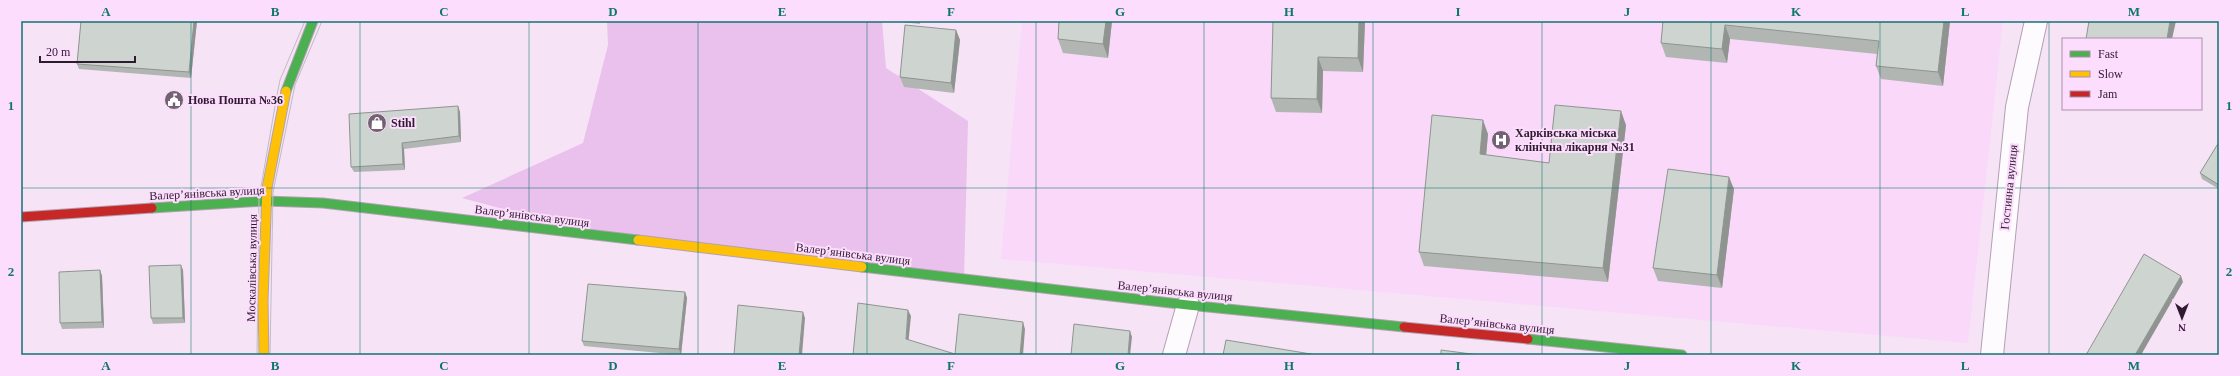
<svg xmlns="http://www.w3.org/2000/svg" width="2240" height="376" font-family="'Times New Roman',serif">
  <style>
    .built { fill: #f9d8f9 }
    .forest { fill: #eac0ec }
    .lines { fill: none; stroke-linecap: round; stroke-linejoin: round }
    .street-casing { stroke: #b2a1b2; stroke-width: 24 }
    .fast-casing { stroke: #b2a1b2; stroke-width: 11 }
    .slow-casing { stroke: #b2a1b2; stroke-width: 11 }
    .jam-casing { stroke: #b2a1b2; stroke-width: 11 }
    .street { stroke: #fefbfe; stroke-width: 22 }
    .fast { stroke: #4caf50; stroke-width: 9 }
    .slow { stroke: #ffc107; stroke-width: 9 }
    .jam { stroke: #c62828; stroke-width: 9 }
    .tram { stroke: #c0bcc0; stroke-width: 1 }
    .wall { fill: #b1b6b2 }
    .shaded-wall { fill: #909491 }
    .building { fill: #ced4cf; stroke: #909491 }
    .grid { fill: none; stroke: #0f766e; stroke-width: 1; stroke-opacity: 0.55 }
    .labels { text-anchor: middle; stroke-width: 4; stroke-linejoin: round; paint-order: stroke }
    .poi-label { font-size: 12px; font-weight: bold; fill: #2e1b2e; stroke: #fdddfd; text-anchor: start }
    .street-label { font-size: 12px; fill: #2e1b2e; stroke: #fdddfd }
    .neatline { fill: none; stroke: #0f766e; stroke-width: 1.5 }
    .grid-label { font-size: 13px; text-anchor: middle; font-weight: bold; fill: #0f766e }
  </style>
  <rect width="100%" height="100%" fill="#f6e4f6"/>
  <path class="built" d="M 1022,21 L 2003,21 L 1968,343 L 1001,259 Z"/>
  <path class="forest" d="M 607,21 L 882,21 L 886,68 L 968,121 L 964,279 L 609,237 L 462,198 L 583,143 L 608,45 Z"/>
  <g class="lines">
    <g class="street-casing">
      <g id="street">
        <path d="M 1174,355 L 1188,305"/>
        <path d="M 1992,355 L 2017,107 L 2036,21"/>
      </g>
    </g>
    <g class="fast-casing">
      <g id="fast">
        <path d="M 286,91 L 313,21"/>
        <path d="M 152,208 L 265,201 L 323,203 L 638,240"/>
        <path d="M 862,267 L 1188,305 L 1404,327"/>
        <path d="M 1528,339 L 1682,355"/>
      </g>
    </g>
    <g class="slow-casing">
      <g id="slow">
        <path d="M 638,240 L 862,267"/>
        <path d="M 264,355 L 263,301 L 267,188 L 286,91"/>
      </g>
    </g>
    <g class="jam-casing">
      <g id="jam">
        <path d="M 21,217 L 152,208"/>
        <path d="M 1404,327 L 1528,339"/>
      </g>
    </g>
    <use href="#street" class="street"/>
    <use href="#fast" class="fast"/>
    <use href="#slow" class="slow"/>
    <use href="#jam" class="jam"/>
    <g class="tram">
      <path d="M 257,355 L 259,198 L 277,95 L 280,80 L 305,21"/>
      <path d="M 270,355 L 273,192 L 295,85 L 322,21"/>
    </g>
  </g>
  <g class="wall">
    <path d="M 81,21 L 197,21 L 191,78 L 79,69 L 77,64 Z"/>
    <path d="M 891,21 L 920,21 L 920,24 Z"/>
    <path d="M 1112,21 L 1108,58 L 1063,53 L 1058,39 Z"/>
    <path d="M 1273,21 L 1365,21 L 1363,72 L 1323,71 L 1322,113 L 1276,112 L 1271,98 Z"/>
    <path d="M 1663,21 L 1950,21 L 1943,86 L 1881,79 L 1876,66 L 1877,54 L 1730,39 L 1727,63 L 1666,57 L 1661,43 Z"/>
    <path d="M 956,30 L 960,40 L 954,93 L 904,87 L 900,77 Z"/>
    <path d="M 458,106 L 460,112 L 461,142 L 404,149 L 405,170 L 354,172 L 351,167 Z"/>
    <path d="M 1626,125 L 1608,282 L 1424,266 L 1419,252 L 1488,134 L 1486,155 L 1549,163 Z"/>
    <path d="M 2219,142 L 2219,189 L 2202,179 L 2200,173 Z"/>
    <path d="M 1734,189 L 1722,288 L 1658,281 L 1653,268 Z"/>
    <path d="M 100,270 L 102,276 L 104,328 L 62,329 L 60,323 Z"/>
    <path d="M 183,270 L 185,323 L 153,324 L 151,318 Z"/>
    <path d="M 685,292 L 687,298 L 681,355 L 584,346 L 582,341 Z"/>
  </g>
  <g class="shaded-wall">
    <path d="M 194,21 L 197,21 L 191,78 L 189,72 Z"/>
    <path d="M 1106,21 L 1112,21 L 1108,58 L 1103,44 Z"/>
    <path d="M 1359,21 L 1365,21 L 1363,72 L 1358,58 Z"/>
    <path d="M 1944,21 L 1950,21 L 1943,86 L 1938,72 Z"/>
    <path d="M 2170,21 L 2176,21 L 2172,39 L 2167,39 Z"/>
    <path d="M 1725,25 L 1730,39 L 1727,63 L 1722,49 Z"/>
    <path d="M 956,30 L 960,40 L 954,93 L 951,83 Z"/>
    <path d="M 1318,57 L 1323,71 L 1322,113 L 1317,99 Z"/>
    <path d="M 458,106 L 460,112 L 461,142 L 459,136 Z"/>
    <path d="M 1621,111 L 1626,125 L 1608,282 L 1603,268 Z"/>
    <path d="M 1483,120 L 1488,134 L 1485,168 L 1480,154 Z"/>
    <path d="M 402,143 L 404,149 L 405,170 L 403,164 Z"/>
    <path d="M 1729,177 L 1734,189 L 1722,288 L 1717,275 Z"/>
    <path d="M 181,265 L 183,270 L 185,323 L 183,318 Z"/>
    <path d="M 100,270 L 102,276 L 104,328 L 102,322 Z"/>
    <path d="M 2181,276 L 2183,282 L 2141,355 L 2135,355 Z"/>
    <path d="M 685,292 L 687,298 L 681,355 L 679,349 Z"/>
    <path d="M 908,310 L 911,316 L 908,346 L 906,339 Z"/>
    <path d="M 803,312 L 805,318 L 802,355 L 799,355 Z"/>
    <path d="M 1023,322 L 1025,329 L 1023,355 L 1020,355 Z"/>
    <path d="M 1130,331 L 1132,337 L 1130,355 L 1128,355 Z"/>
  </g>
  <g class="building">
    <path d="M 81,21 L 194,21 L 189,72 L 77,64 Z"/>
    <path d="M 1059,21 L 1106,21 L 1103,44 L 1058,39 Z"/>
    <path d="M 1273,21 L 1359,21 L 1358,58 L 1318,57 L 1317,99 L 1271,98 Z"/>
    <path d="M 1663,21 L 1944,21 L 1938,72 L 1876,66 L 1879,41 L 1725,25 L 1722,49 L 1661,43 Z"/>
    <path d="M 2089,21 L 2170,21 L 2167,39 L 2086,39 Z"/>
    <path d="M 905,25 L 956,30 L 951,83 L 900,77 Z"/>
    <path d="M 1555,105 L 1621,111 L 1603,268 L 1419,252 L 1432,115 L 1483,120 L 1480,154 L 1549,163 Z"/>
    <path d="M 458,106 L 459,136 L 402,143 L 403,164 L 351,167 L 349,114 Z"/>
    <path d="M 2219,142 L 2219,185 L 2200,173 Z"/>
    <path d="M 1668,169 L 1729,177 L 1717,275 L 1653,268 Z"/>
    <path d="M 2144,254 L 2181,276 L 2135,355 L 2086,355 Z"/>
    <path d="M 181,265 L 183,318 L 151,318 L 149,266 Z"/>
    <path d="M 100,270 L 102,322 L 60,323 L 59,272 Z"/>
    <path d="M 588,284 L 685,292 L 679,349 L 582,341 Z"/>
    <path d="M 858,303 L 908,310 L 906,339 L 955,354 L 959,314 L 1023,322 L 1020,355 L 853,355 Z"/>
    <path d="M 738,305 L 803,312 L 799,355 L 734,355 Z"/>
    <path d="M 1074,324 L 1130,331 L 1128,355 L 1071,355 Z"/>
    <path d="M 1226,340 L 1317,355 L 1223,355 Z"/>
    <path d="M 1441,350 L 1479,355 L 1441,355 Z"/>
  </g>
  <path class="grid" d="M 191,21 L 191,355M 360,21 L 360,355M 529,21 L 529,355M 698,21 L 698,355M 867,21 L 867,355M 1036,21 L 1036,355M 1204,21 L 1204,355M 1373,21 L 1373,355M 1542,21 L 1542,355M 1711,21 L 1711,355M 1880,21 L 1880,355M 2049,21 L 2049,355M 21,188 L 2219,188"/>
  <defs>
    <g id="civic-disc" transform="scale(1)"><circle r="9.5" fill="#746174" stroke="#fdddfd"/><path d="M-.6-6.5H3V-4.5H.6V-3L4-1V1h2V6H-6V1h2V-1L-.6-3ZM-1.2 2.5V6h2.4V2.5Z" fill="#fff"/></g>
    <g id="shop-disc" transform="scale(1)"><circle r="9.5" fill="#746174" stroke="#fdddfd"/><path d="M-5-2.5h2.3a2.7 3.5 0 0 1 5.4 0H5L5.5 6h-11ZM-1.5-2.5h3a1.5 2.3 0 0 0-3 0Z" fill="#fff"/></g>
    <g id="hospital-disc" transform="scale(1)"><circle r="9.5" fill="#746174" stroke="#fdddfd"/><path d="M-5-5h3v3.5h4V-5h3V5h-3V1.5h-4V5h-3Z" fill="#fff"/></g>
  </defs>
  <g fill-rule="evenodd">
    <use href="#civic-disc" x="174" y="100"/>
    <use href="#shop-disc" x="377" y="123"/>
    <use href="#hospital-disc" x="1501" y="140"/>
  </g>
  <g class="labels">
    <g class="poi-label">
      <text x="188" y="104">Нова Пошта №36</text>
      <text x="391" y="127">Stihl</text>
      <text x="1515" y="137">Харківська міська<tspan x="1515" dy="14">клінічна лікарня №31</tspan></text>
    </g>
    <g class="street-label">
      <text transform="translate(2009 187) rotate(-84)" y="4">Гостинна вулиця</text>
      <text transform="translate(207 193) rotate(-3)" y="4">Валер’янівська вулиця</text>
      <text transform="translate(532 216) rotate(7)" y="4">Валер’янівська вулиця</text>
      <text transform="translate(853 254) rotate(7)" y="4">Валер’янівська вулиця</text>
      <text transform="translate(252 268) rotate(-89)" y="4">Москалівська вулиця</text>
      <text transform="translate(1175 291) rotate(6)" y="4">Валер’янівська вулиця</text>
      <text transform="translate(1497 324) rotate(6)" y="4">Валер’янівська вулиця</text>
    </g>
  </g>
  <rect width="2240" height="376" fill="none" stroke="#fdddfd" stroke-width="44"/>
  <rect x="2062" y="38" width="140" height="72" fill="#fdddfd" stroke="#aa8faa"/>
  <rect x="2070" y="51" width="20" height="6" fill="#4caf50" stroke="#aa8faa"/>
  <text x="2098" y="58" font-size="12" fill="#2e1b2e">Fast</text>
  <rect x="2070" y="71" width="20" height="6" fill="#ffc107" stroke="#aa8faa"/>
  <text x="2098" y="78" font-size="12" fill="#2e1b2e">Slow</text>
  <rect x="2070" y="91" width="20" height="6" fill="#c62828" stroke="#aa8faa"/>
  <text x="2098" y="98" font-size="12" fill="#2e1b2e">Jam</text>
  <g transform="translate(2182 318) rotate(180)" stroke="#fdddfd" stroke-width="3" paint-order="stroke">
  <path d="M0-3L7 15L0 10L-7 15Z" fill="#2e1b2e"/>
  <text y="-6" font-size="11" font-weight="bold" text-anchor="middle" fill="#2e1b2e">N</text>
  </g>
  <path d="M40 56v6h95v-6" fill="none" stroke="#2e1b2e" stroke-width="2"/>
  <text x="46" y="56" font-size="12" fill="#2e1b2e" stroke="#fdddfd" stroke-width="3" paint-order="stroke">20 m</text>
  <rect x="22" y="22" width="2196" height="332" class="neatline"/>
  <g class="grid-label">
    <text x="106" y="16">A</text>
    <text x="275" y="16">B</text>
    <text x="444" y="16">C</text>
    <text x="613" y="16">D</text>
    <text x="782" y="16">E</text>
    <text x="951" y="16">F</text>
    <text x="1120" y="16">G</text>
    <text x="1289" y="16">H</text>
    <text x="1458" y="16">I</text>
    <text x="1627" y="16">J</text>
    <text x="1796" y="16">K</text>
    <text x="1965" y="16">L</text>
    <text x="2134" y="16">M</text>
    <text x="11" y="110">1</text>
    <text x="2229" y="110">1</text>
    <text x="11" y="276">2</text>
    <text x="2229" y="276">2</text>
    <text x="106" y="370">A</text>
    <text x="275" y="370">B</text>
    <text x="444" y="370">C</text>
    <text x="613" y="370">D</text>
    <text x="782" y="370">E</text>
    <text x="951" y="370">F</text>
    <text x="1120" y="370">G</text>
    <text x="1289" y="370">H</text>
    <text x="1458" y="370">I</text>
    <text x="1627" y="370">J</text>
    <text x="1796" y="370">K</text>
    <text x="1965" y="370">L</text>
    <text x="2134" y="370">M</text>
  </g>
</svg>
